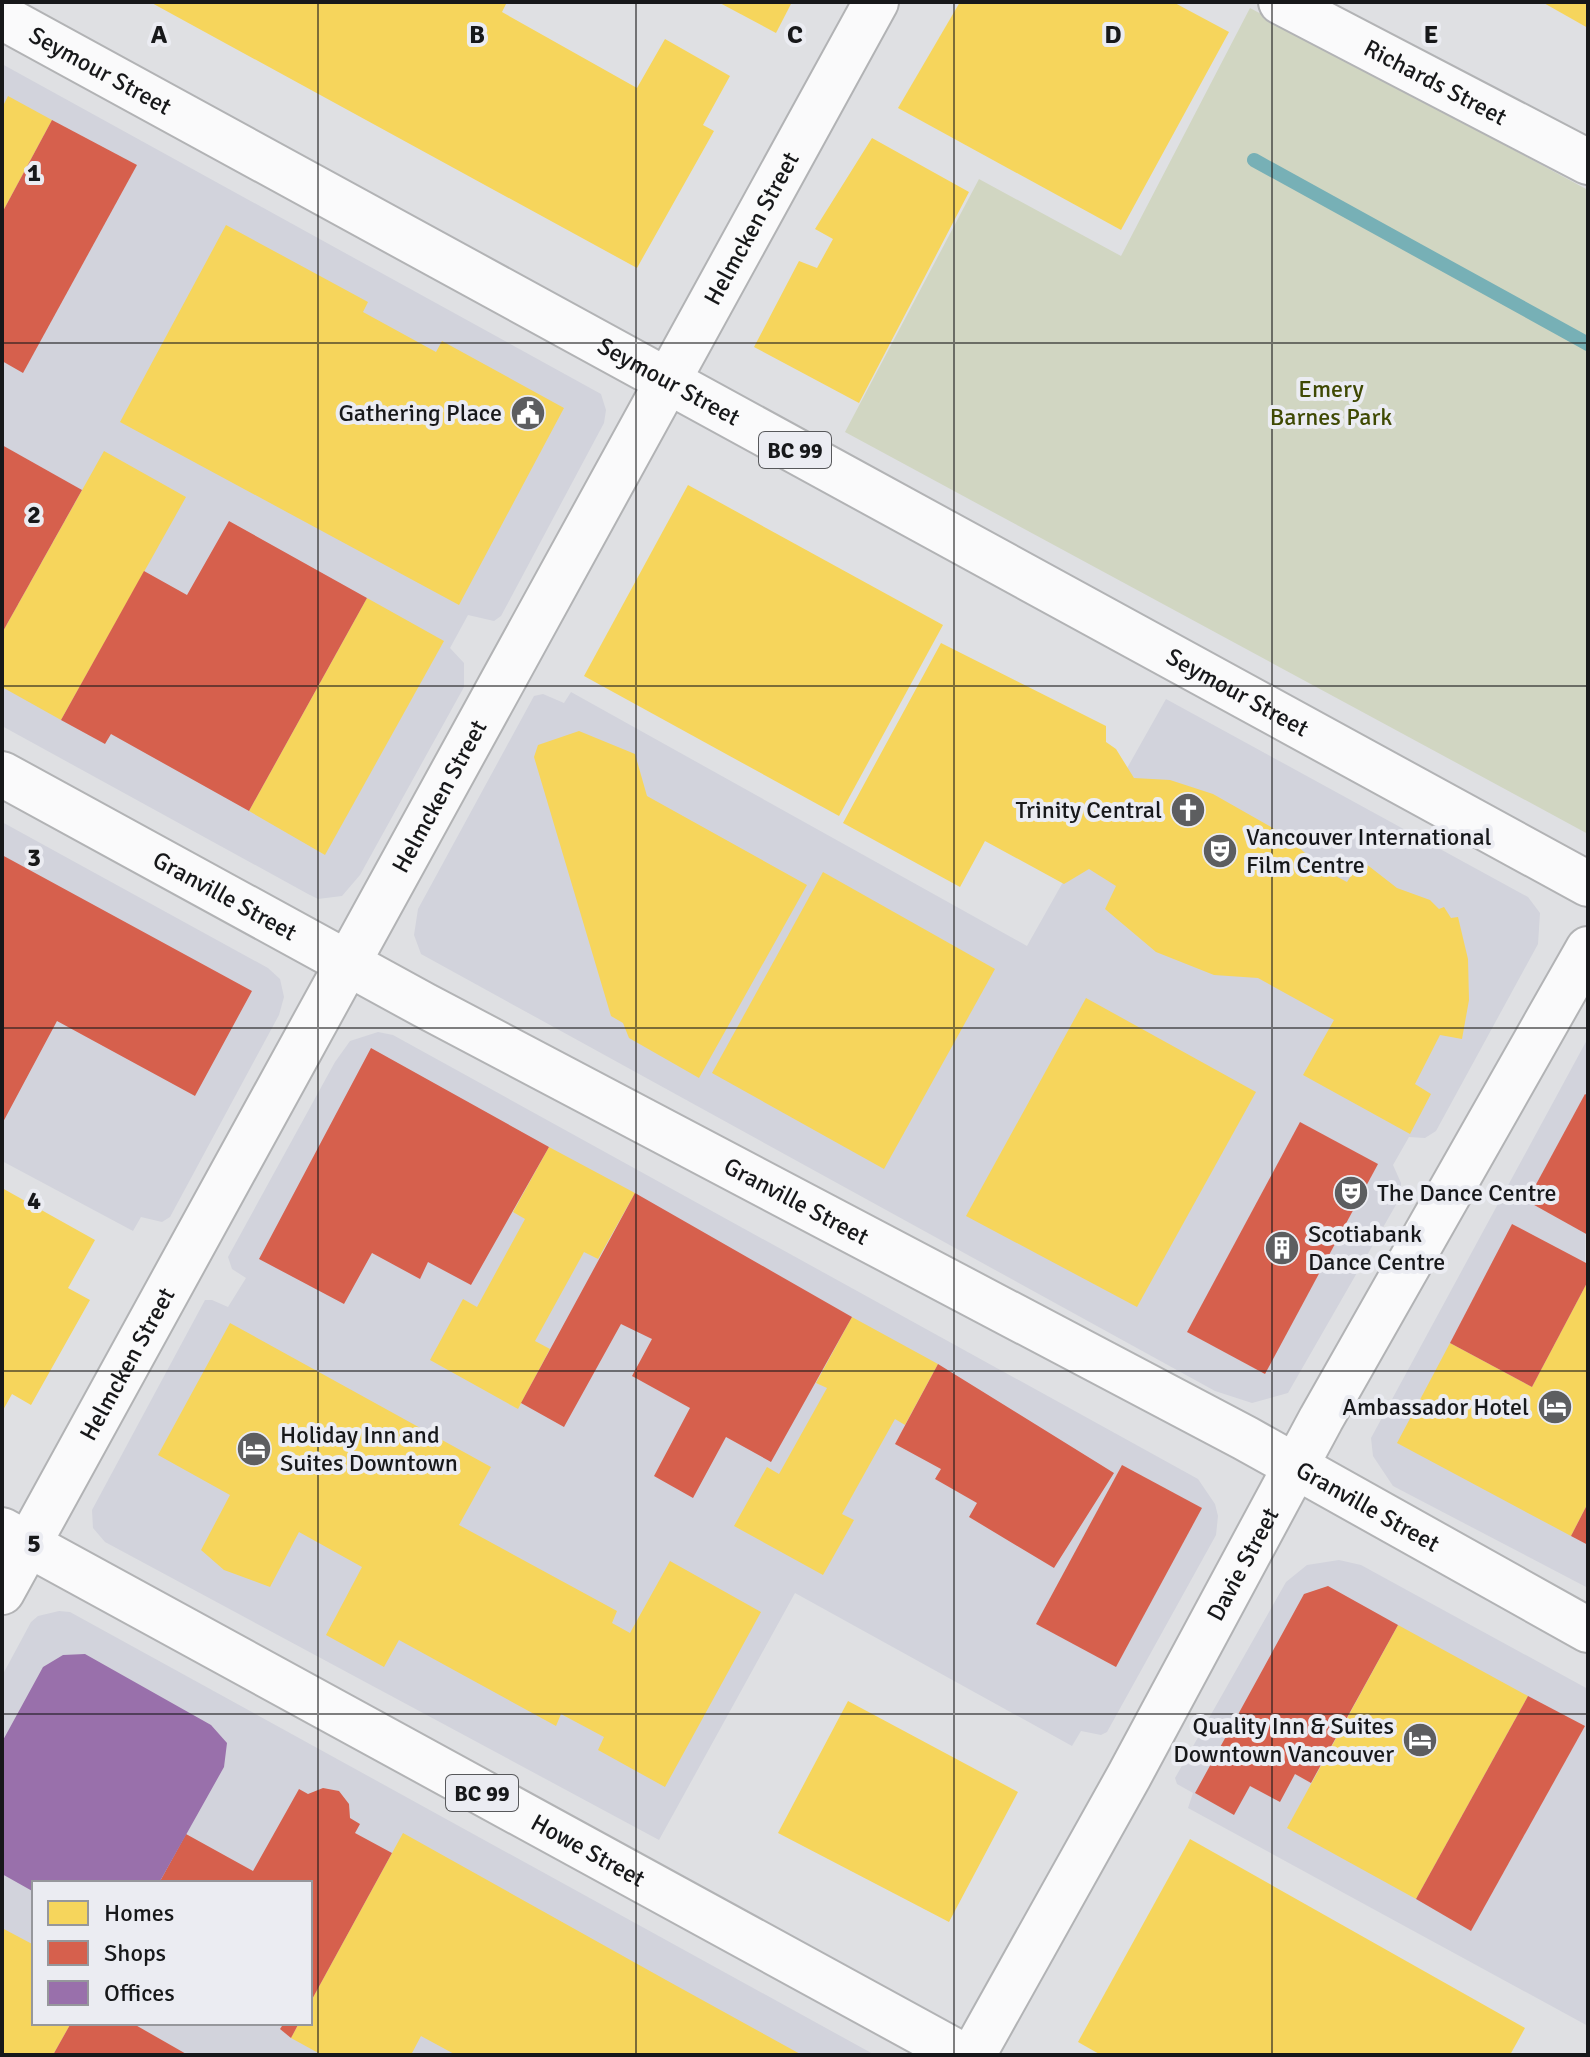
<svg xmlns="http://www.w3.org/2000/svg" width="1590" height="2057" font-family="Signika,sans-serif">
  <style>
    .built { fill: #d2d3dc; fill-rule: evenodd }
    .green { fill: #d1d6c2 }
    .homes { fill: #f6d55c }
    .shops { fill: #d6604d }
    .offices { fill: #9970ab }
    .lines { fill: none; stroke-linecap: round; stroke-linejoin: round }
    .stream { stroke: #77b0b6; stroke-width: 14 }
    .minor-casing { stroke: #b2b3b5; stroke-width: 48 }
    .major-casing { stroke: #b2b3b5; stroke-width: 48 }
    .highway-casing { stroke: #b2b3b5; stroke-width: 48 }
    .minor { stroke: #fafafb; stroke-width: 44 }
    .major { stroke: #fafafb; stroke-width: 44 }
    .highway { stroke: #fafafb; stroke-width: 44 }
    .grid { fill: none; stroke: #17181a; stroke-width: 2; stroke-opacity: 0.55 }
    .labels { text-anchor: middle; stroke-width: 8; stroke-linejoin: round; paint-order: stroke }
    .shield { fill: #ebecf2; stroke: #57585b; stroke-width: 2 }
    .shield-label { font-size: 22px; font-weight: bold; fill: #17181a }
    .street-label { font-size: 24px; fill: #17181a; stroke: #ebecf2 }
    .park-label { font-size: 24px; fill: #3f4903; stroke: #ebecf2 }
    .poi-label { font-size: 24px; fill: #17181a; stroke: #ebecf2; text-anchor: end }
    .grid-label { font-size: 26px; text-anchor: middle; font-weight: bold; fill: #17181a; stroke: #ebecf2; stroke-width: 8; stroke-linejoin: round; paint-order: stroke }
  </style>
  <rect width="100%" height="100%" fill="#dfe0e3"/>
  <g class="built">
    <path d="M 2,64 L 601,394 L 606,410 L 604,423 L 501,616 L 494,621 L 468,615 L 450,648 L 464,663 L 464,687 L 360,875 L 342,896 L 318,899 L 308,894 L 2,726 Z"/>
    <path d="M 571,692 L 1027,946 L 1166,699 L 1528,897 L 1540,913 L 1538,944 L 1436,1131 L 1425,1138 L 1409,1137 L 1393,1165 L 1401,1183 L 1401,1196 L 1288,1393 L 1252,1403 L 1215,1391 L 421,954 L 414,935 L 418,909 L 534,696 L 543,694 L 564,703 Z"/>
    <path d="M 2,822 L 268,968 L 280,979 L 284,997 L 279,1015 L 170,1217 L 162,1222 L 141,1217 L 133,1231 L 2,1161 Z"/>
    <path d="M 378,1032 L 393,1035 L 1198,1479 L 1215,1504 L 1218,1516 L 1216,1535 L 1107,1732 L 1101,1735 L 1081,1731 L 1072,1746 L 795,1593 L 659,1840 L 105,1542 L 93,1528 L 92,1510 L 205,1300 L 212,1300 L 228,1307 L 246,1278 L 232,1269 L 228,1257 L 335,1062 L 350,1041 Z"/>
    <path d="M 1588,1038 L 1585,1256 L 1588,1588 L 1393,1486 L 1373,1456 L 1371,1438 Z"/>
    <path d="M 1339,1560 L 1361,1565 L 1588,1689 L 1588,2026 L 1188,1808 L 1193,1793 L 1177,1784 L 1175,1778 L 1286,1582 L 1307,1565 Z"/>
    <path d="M 59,1611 L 70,1612 L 875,2055 L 2,2055 L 2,1676 L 31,1622 L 38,1616 ZM 34,1883 L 310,1883 L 310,2023 L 34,2023 Z"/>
  </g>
  <path class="green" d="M 1250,8 L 1588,190 L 1588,834 L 845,432 L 979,179 L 1121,256 Z"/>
  <g class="homes">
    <path d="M 150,2 L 507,2 L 502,12 L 637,88 L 665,39 L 730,76 L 703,125 L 714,131 L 637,268 Z"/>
    <path d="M 718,2 L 792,2 L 776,33 Z"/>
    <path d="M 960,2 L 1173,2 L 1229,32 L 1121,230 L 898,108 Z"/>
    <path d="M 1542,2 L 1588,2 L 1588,28 Z"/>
    <path d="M 8,96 L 52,120 L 2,213 L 2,108 Z"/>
    <path d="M 872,138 L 969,192 L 859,403 L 754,347 L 799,261 L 817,268 L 833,239 L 815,229 Z"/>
    <path d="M 226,225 L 368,302 L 363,312 L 436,352 L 442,341 L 564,408 L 459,605 L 120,422 Z"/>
    <path d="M 104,451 L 186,497 L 61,720 L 2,687 L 2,633 Z"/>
    <path d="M 688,485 L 943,625 L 839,816 L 584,676 Z"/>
    <path d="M 367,598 L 444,641 L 325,855 L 249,811 Z"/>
    <path d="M 941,643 L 1106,726 L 1106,742 L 1116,749 L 1134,778 L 1170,780 L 1213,794 L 1285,835 L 1324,870 L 1347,882 L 1361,860 L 1397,888 L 1430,900 L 1439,909 L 1444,907 L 1451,918 L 1458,917 L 1468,959 L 1469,1000 L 1462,1039 L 1440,1035 L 1415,1084 L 1431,1094 L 1410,1134 L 1303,1075 L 1334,1020 L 1258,978 L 1214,975 L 1156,952 L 1105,909 L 1116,886 L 1089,869 L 1064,884 L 985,841 L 960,887 L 843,823 Z"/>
    <path d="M 579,731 L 635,754 L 647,796 L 807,885 L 699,1078 L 629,1038 L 623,1023 L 611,1016 L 534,757 L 538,745 Z"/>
    <path d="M 823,872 L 995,969 L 884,1169 L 712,1073 Z"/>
    <path d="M 1086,998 L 1256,1092 L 1137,1307 L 966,1216 Z"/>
    <path d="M 549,1147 L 635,1193 L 598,1259 L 584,1252 L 535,1341 L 550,1349 L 518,1409 L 430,1360 L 463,1299 L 477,1307 L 525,1219 L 513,1212 Z"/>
    <path d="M 2,1188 L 95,1240 L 68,1288 L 90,1300 L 31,1405 L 12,1394 L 2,1412 Z"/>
    <path d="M 1588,1281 L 1588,1503 L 1571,1536 L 1397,1443 L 1450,1343 L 1532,1387 Z"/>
    <path d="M 852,1317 L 938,1364 L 905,1425 L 895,1419 L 842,1514 L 854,1520 L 823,1575 L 734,1526 L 767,1467 L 779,1474 L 827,1388 L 816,1383 Z"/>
    <path d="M 230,1323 L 491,1467 L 459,1525 L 617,1611 L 612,1623 L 630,1633 L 670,1561 L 761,1612 L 665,1787 L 598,1750 L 604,1737 L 561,1714 L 556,1726 L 399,1640 L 384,1667 L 326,1635 L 362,1567 L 299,1532 L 270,1587 L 224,1570 L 201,1550 L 230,1495 L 158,1455 Z"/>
    <path d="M 1398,1625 L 1528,1696 L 1416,1899 L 1287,1828 Z"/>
    <path d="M 848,1701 L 1018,1792 L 949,1922 L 778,1833 Z"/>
    <path d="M 403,1833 L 666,1980 L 802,2055 L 456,2055 L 421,2036 L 411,2055 L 322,2055 L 291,2038 L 299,2023 L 310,2023 L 310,2003 Z"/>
    <path d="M 1190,1839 L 1525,2028 L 1510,2055 L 1101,2055 L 1078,2042 Z"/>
    <path d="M 2,1928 L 34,1945 L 34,2023 L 71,2023 L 53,2055 L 2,2055 Z"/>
  </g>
  <g class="shops">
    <path d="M 52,120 L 137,165 L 23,373 L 2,361 L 2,213 Z"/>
    <path d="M 2,445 L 82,490 L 2,633 Z"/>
    <path d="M 229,521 L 367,598 L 249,811 L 111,734 L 105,744 L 61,720 L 144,571 L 187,595 Z"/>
    <path d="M 2,855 L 252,991 L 195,1096 L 57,1021 L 2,1124 Z"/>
    <path d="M 371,1048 L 549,1147 L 471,1285 L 428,1262 L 420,1279 L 372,1253 L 344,1304 L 259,1259 Z"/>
    <path d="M 1585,1094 L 1588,1096 L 1588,1235 L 1527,1201 Z"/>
    <path d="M 1300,1122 L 1378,1164 L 1265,1374 L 1187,1332 Z"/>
    <path d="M 635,1193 L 852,1317 L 771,1462 L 726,1437 L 693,1498 L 654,1476 L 690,1408 L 632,1376 L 652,1339 L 621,1324 L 564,1427 L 521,1403 Z"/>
    <path d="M 1512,1224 L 1588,1264 L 1588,1281 L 1532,1387 L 1450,1343 Z"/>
    <path d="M 938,1364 L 1114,1473 L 1054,1568 L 969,1517 L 977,1503 L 935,1479 L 941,1469 L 895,1444 Z"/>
    <path d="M 1122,1465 L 1202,1508 L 1116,1667 L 1036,1624 Z"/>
    <path d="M 1588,1503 L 1588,1545 L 1571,1536 Z"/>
    <path d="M 1328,1586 L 1398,1625 L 1311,1783 L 1295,1774 L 1280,1802 L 1250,1786 L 1234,1815 L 1195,1793 L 1304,1594 Z"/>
    <path d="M 1528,1696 L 1585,1726 L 1471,1931 L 1416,1899 Z"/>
    <path d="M 323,1788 L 339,1791 L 349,1804 L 350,1818 L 360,1824 L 355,1833 L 392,1853 L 310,2003 L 310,1883 L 159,1883 L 186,1834 L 253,1871 L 299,1789 L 308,1794 Z"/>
    <path d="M 71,2023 L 132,2023 L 188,2055 L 53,2055 Z"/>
    <path d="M 284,2023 L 299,2023 L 291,2038 L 280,2029 Z"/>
  </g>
  <path class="offices" d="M 85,1654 L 211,1725 L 227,1743 L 224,1767 L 159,1883 L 34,1883 L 34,1892 L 2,1874 L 2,1742 L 43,1667 L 63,1655 Z"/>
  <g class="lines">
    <path class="stream" d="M 1254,160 L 1588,344"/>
    <g class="minor-casing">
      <g id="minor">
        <path id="s1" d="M 1281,2 L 1588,162"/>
        <path id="s2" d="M 2,1592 L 876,2"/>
      </g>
    </g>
    <g class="major-casing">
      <g id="major">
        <path id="s3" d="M 2,774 L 424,1005 L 1245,1438 L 1588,1630"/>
        <path id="s4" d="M 973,2055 L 1129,1776 L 1321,1419 L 1588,949"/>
      </g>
    </g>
    <g class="highway-casing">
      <g id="highway">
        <path id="s5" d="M 2,17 L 1588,884"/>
        <path id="s6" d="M 2,1530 L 962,2055"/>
      </g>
    </g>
    <use href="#minor" class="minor"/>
    <use href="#major" class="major"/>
    <use href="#highway" class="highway"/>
  </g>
  <path class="grid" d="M 318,2 L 318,2055M 636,2 L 636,2055M 954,2 L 954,2055M 1272,2 L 1272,2055M 2,343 L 1588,343M 2,686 L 1588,686M 2,1028 L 1588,1028M 2,1371 L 1588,1371M 2,1714 L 1588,1714"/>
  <defs>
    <g id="civic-disc" transform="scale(1.8)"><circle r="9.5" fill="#5d5e60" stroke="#ebecf2"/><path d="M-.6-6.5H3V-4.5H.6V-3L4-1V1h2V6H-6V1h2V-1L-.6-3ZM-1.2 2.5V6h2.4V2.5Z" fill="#fff"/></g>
    <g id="church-disc" transform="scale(1.8)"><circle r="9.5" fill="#5d5e60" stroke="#ebecf2"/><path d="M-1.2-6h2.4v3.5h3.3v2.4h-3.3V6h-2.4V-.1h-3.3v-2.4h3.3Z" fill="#fff"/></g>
    <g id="theatre-disc" transform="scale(1.8)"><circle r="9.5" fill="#5d5e60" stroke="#ebecf2"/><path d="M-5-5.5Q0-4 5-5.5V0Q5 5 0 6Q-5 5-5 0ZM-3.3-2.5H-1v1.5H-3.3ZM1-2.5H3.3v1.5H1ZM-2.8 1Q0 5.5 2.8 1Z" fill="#fff"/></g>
    <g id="building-disc" transform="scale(1.8)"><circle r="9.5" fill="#5d5e60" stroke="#ebecf2"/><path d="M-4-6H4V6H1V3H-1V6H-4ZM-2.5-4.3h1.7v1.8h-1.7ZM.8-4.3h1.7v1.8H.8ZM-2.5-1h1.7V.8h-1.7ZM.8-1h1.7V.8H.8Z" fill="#fff"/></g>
    <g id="hotel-disc" transform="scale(1.8)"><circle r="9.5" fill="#5d5e60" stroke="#ebecf2"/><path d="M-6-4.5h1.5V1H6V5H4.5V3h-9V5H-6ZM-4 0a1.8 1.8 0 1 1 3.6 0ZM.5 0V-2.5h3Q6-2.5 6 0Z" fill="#fff"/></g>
  </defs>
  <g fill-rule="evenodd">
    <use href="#civic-disc" x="528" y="413"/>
    <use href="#church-disc" x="1188" y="810"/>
    <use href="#theatre-disc" x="1220" y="851"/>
    <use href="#theatre-disc" x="1351" y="1193"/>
    <use href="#building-disc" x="1282" y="1248"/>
    <use href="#hotel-disc" x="1555" y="1407"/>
    <use href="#hotel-disc" x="254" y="1449"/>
    <use href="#hotel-disc" x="1420" y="1740"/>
  </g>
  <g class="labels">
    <g class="shield">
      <rect x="759" y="432" width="72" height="36" rx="6"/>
      <rect x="446" y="1775" width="72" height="36" rx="6"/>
    </g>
    <g class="shield-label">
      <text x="795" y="458">BC 99</text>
      <text x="482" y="1801">BC 99</text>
    </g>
    <g class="street-label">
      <text dy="8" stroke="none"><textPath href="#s5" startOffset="112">Seymour Street</textPath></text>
      <text dy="8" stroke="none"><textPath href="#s1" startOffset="174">Richards Street</textPath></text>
      <text dy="8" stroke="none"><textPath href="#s2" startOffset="1556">Helmcken Street</textPath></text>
      <text dy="8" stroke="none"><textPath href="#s5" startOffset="760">Seymour Street</textPath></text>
      <text dy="8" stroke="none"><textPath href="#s5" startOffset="1408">Seymour Street</textPath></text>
      <text dy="8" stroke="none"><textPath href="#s2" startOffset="908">Helmcken Street</textPath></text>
      <text dy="8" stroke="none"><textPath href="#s3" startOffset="254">Granville Street</textPath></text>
      <text dy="8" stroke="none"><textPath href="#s3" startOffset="902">Granville Street</textPath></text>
      <text dy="8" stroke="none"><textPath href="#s2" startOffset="260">Helmcken Street</textPath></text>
      <text dy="8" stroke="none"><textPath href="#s3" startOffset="1550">Granville Street</textPath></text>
      <text dy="8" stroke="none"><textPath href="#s4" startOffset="560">Davie Street</textPath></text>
      <text dy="8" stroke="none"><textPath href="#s6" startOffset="668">Howe Street</textPath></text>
    </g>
    <g class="park-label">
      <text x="1331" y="397">Emery<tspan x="1331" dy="28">Barnes Park</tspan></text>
    </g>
    <g class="poi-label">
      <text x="502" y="421">Gathering Place</text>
      <text x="1162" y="818">Trinity Central</text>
      <text x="1246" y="845" text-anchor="start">Vancouver International<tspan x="1246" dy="28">Film Centre</tspan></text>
      <text x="1377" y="1201" text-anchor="start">The Dance Centre</text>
      <text x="1308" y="1242" text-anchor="start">Scotiabank<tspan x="1308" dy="28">Dance Centre</tspan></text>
      <text x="1529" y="1415">Ambassador Hotel</text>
      <text x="280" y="1443" text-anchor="start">Holiday Inn and<tspan x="280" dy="28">Suites Downtown</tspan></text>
      <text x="1394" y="1734">Quality Inn &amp; Suites<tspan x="1394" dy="28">Downtown Vancouver</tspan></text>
    </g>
  </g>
  <g class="grid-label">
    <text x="159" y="43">A</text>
    <text x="477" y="43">B</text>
    <text x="795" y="43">C</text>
    <text x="1113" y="43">D</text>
    <text x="1431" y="43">E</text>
    <text x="34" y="181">1</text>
    <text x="34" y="523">2</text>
    <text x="34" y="866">3</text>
    <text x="34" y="1209">4</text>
    <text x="34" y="1552">5</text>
  </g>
  <rect width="1590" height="2057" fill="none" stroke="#17181a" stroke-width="8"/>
  <rect x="32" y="1881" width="280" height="144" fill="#ebecf2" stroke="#96979c" stroke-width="2"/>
  <rect x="48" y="1901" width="40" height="24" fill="#f6d55c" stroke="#96979c" stroke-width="2"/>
  <text x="104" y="1921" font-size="24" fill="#17181a">Homes</text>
  <rect x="48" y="1941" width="40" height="24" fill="#d6604d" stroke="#96979c" stroke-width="2"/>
  <text x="104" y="1961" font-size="24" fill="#17181a">Shops</text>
  <rect x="48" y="1981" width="40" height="24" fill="#9970ab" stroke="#96979c" stroke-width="2"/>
  <text x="104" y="2001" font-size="24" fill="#17181a">Offices</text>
</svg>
